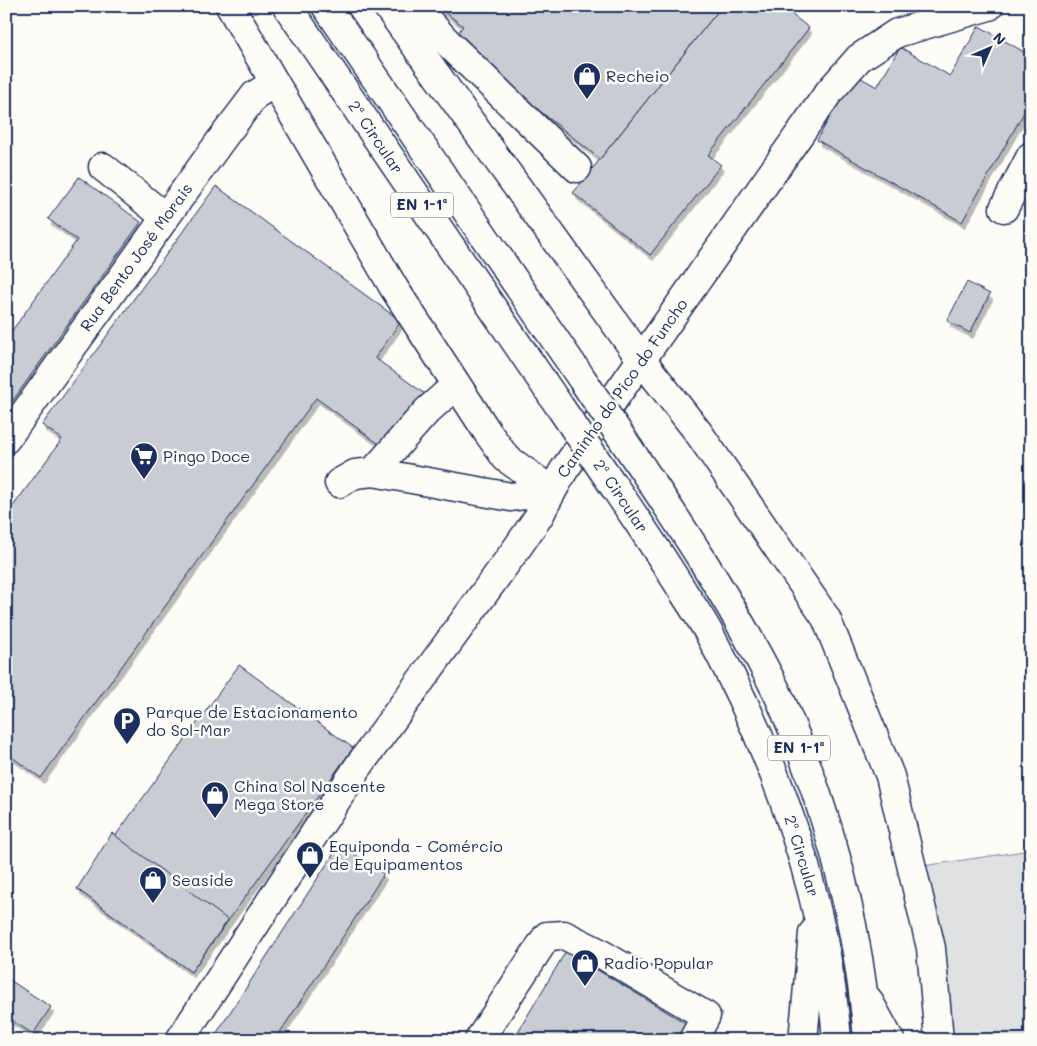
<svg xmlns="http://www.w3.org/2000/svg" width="1037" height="1046" font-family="Mali,sans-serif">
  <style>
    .green { fill: #e0e1e3; stroke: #7e88a0 }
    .building { fill: #c9ccd3; stroke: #1b2f5e; filter: url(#shadow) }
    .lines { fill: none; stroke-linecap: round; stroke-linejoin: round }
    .minor-casing { stroke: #1b2f5e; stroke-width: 31 }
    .highway-casing { stroke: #1b2f5e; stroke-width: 31 }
    .minor { stroke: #fdfcf7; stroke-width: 28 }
    .highway { stroke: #fdfcf7; stroke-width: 28 }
    .highway-bridge-casing { stroke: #1b2f5e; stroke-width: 31; stroke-linecap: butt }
    .highway-bridge { stroke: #fdfcf7; stroke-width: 28 }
    .labels { text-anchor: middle; stroke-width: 5; stroke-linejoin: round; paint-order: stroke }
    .shield { fill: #fdfcf7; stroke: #5f6c8c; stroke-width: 1 }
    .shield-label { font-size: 15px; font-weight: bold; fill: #1b2f5e }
    .poi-label { font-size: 16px; fill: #1b2f5e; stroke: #fdfcf7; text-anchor: start }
    .street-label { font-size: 16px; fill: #1b2f5e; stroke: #fdfcf7 }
  </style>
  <defs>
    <filter id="shadow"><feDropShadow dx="3" dy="5.5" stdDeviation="0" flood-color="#0004"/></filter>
  </defs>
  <rect width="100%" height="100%" fill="#fdfcf7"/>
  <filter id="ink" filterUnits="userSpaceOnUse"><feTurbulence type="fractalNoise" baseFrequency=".02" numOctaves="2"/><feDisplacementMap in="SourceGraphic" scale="10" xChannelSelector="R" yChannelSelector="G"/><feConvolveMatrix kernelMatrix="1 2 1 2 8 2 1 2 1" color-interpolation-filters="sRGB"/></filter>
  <g filter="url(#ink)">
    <path class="green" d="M 1031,850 L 1031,1040 L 949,1040 L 923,866 Z"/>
    <g class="building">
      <path d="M 437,6 L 722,6 L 600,159 L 452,41 L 463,26 Z"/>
      <path d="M 722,6 L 781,6 L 809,28 L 708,155 L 721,165 L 650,255 L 573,193 Z"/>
      <path d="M 979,26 L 1031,56 L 1031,100 L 962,222 L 817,140 L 854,74 L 877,87 L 900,47 L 950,76 Z"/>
      <path d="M 79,177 L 141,222 L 6,410 L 6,339 L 77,240 L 48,219 Z"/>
      <path d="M 216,186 L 401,321 L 375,358 L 425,394 L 379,444 L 316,398 L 41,778 L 6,753 L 6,516 L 62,439 L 42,425 Z"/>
      <path d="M 967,282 L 990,294 L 970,333 L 947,321 Z"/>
      <path d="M 239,665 L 353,748 L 191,972 L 77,889 Z"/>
      <path d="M 112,833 L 228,920 L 191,972 L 77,889 Z"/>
      <path d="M 340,844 L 384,874 L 275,1040 L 212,1040 Z"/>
      <path d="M 566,951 L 687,1024 L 678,1040 L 513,1040 Z"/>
      <path d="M 8,979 L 51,1007 L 33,1034 L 6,1017 L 6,982 Z"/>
    </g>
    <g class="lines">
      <g class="minor-casing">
        <g id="minor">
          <path d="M 230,6 L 394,288 L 488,433 L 506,458 L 552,491"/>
          <path d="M 387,6 L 641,359 L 698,432 L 826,618 L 890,776 L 931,948 L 939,1040"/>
          <path d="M 414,6 L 451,46 L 577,168"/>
          <path d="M 103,167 L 165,217"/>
          <path d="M 1004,208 L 1031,156"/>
          <path d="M 6,439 L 221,140 L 255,95 L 274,83"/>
          <path d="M 373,472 L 511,497 L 552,491"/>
          <path d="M 339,483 L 355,474 L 373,472 L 427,411 L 456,385"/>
          <path d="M 180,1040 L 358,767 L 517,548 L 539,516 L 552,491 L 564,470 L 829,92 L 859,58 L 897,33 L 989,6"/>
          <path d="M 479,1040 L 547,936 L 564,935 L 598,952 L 706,1016 L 693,1040"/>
        </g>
      </g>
      <g class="highway-casing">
        <g id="highway">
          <path d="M 287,6 L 558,404"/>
          <path d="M 326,6 L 582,379"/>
          <path d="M 640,465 C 681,526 722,588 757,654 C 765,669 774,685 781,701 C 827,808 859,924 868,1040"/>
          <path d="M 615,488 C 639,523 662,557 684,593 C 693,607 702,620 710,635 C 777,761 826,897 837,1040"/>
          <path d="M 868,1000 L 890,1040"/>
          <path d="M 803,1040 L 813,933"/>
        </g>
      </g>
      <use href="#minor" class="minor"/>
      <use href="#highway" class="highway"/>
      <g class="highway-bridge-casing">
        <g id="highway-bridge">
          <path d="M 582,379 L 640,465"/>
          <path d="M 558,404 L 615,488"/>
        </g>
      </g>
      <use href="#highway-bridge" class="highway-bridge"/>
    </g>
  </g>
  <defs>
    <g id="shop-pin" transform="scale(1.4375)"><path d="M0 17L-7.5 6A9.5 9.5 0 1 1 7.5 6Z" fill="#1b2f5e" stroke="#fdfcf7"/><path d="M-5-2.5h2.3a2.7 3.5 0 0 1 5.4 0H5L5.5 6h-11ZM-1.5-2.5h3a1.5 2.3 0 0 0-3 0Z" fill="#fff"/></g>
    <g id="supermarket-pin" transform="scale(1.4375)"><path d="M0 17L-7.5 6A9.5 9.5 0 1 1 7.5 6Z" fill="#1b2f5e" stroke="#fdfcf7"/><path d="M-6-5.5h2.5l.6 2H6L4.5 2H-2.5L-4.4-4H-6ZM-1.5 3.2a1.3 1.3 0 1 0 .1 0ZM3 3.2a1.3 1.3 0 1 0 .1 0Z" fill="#fff"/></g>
    <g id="parking-pin" transform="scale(1.4375)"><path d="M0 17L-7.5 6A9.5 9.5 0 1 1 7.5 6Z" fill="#1b2f5e" stroke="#fdfcf7"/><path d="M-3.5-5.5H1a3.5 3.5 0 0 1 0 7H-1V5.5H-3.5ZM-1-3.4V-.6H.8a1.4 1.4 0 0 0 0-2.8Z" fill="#fff"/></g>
  </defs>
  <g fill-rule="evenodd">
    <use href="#shop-pin" x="587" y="76"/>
    <use href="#supermarket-pin" x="144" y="456"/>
    <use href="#parking-pin" x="127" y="721"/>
    <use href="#shop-pin" x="215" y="795"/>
    <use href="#shop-pin" x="310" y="855"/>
    <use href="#shop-pin" x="153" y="880"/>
    <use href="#shop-pin" x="585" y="963"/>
  </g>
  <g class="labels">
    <g class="shield">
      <rect x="391" y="192.5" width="62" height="25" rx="4"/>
      <rect x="768" y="735.5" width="62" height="25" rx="4"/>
    </g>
    <g class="shield-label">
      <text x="422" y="210">EN 1-1ª</text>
      <text x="799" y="753">EN 1-1ª</text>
    </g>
    <g class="poi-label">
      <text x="606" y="82">Recheio</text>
      <text x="163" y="462">Pingo Doce</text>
      <text x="146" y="718">Parque de Estacionamento<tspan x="146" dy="18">do Sol-Mar</tspan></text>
      <text x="234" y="792">China Sol Nascente<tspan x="234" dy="18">Mega Store</tspan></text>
      <text x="329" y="852">Equiponda - Comércio<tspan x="329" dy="18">de Equipamentos</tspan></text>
      <text x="172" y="886">Seaside</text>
      <text x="604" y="969">Radio Popular</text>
    </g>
    <g class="street-label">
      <text transform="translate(376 137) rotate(56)" y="6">2ª Circular</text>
      <text transform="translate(136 257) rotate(-54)" y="6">Rua Bento José Morais</text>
      <text transform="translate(622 388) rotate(-55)" y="6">Caminho do Pico do Funcho</text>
      <text transform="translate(621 496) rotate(56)" y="6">2ª Circular</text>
      <text transform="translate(802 856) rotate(73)" y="6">2ª Circular</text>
    </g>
  </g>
  <rect width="1037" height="1046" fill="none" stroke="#fdfcf7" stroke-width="25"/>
  <rect x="12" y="12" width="1012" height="1021" fill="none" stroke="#1b2f5e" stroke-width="2" filter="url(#ink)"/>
  <g transform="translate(990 48) rotate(45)" stroke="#fdfcf7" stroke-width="4" paint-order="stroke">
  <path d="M0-4L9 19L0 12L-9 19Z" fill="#1b2f5e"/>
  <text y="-8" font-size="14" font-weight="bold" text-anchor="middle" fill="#1b2f5e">N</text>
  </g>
</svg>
